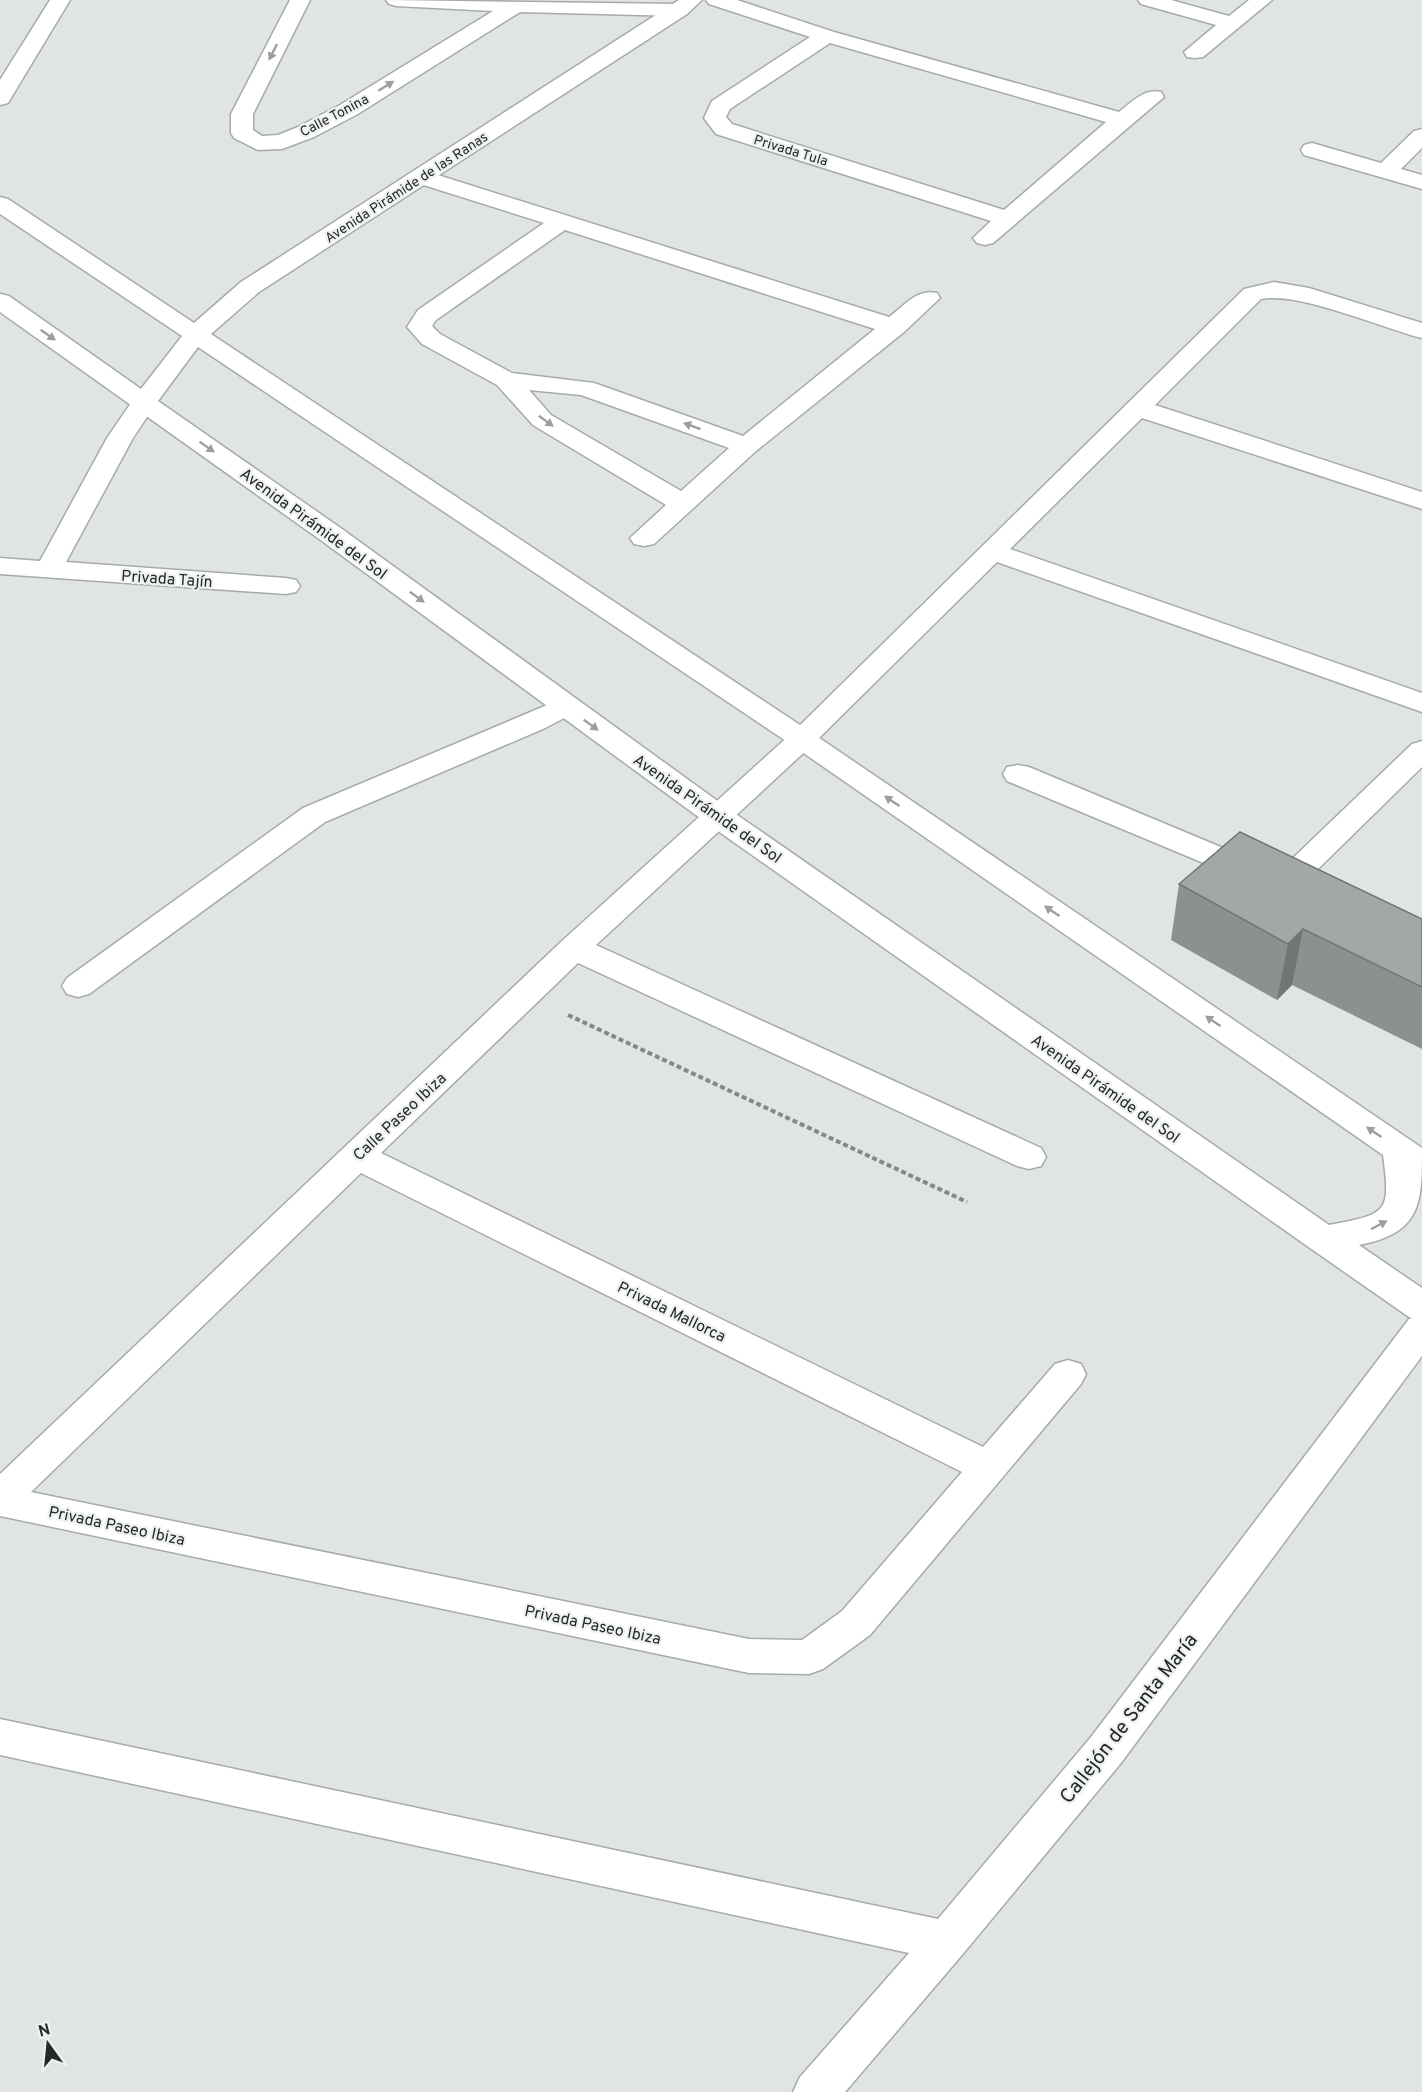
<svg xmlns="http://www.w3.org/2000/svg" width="1422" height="2092" font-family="Overpass,sans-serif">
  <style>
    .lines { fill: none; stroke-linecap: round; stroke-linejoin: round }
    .street-casing { stroke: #a7aaab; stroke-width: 3 }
    .secondary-casing { stroke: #a7aaab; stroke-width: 3 }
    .path { stroke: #858788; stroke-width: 4; stroke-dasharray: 5 3; stroke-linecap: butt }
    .street { fill: #fff; fill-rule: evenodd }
    .secondary { fill: #fff; fill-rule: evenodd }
    .wall { fill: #8c9090 }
    .shaded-wall { fill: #727575 }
    .building { fill: #a3a7a7; stroke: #727575; stroke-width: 1.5 }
    .oneway { fill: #9d9e9e }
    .labels { text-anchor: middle; stroke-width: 4.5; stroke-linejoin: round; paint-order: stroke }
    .far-street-label { font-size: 14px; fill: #262828; stroke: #eef1f2 }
    .street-label { font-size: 16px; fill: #262828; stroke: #eef1f2 }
    .near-street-label { font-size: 20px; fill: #262828; stroke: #eef1f2 }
  </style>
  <rect width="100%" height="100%" fill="#e1e4e5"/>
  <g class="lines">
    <g class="street-casing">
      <g id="street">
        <path d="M 50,0 L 70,0 L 11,98 L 8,103 L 0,105 L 0,80 Z"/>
        <path d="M 290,0 L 310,0 L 253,114 L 253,130 L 262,136 L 278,135 L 298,127 L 340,105 L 493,11 L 396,6 L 389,4 L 386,0 L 680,4 L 687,6 L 690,10 L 687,14 L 680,16 L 520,12 L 356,115 L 314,137 L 282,149 L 258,150 L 234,138 L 231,133 L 231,114 Z"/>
        <path d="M 706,0 L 737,0 L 834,32 L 1119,112 C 1131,103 1144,88 1161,92 L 1164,97 L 993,243 L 985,245 L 977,243 L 973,238 L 991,221 L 716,134 L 704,118 L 712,101 L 810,37 L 709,4 ZM 830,43 L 1106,122 L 1004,210 L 732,124 L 726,117 L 730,109 Z"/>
        <path d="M 1138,0 L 1171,0 L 1229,16 L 1249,0 L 1272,0 L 1203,57 L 1195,58 L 1187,57 L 1184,52 L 1216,25 L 1141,4 Z"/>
        <path d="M 1422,129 L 1422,148 L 1401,169 L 1422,175 L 1422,189 L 1304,155 L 1301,150 L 1304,145 L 1312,143 L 1381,163 L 1414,131 Z"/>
        <path d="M 422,170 L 889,317 C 904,306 917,288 937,293 L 940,298 L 904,332 L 756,451 L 654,544 L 644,546 L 634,544 L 630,538 L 666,505 L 533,425 L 497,385 L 422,344 L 407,327 L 418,310 L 544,223 L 414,182 L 411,177 L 414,172 ZM 565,230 L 875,329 L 743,436 L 594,383 L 512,373 L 440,334 L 432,326 L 436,320 ZM 529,390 L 581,395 L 729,448 L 681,491 L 551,415 Z"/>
        <path d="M 1274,282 L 1309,288 L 1422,323 L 1422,338 C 1382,328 1298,291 1261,299 L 1155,405 L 1422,492 L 1422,509 L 1142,418 L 1010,549 L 1422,693 L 1422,712 L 997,562 L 812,745 L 596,945 L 1041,1148 L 1046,1157 L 1041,1166 L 1029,1169 L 1017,1166 L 578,963 L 381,1153 L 983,1447 L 1055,1364 L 1068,1360 L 1081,1364 L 1086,1374 L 1081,1384 L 870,1635 L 823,1669 L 809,1674 L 749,1673 L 0,1516 L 0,1474 L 563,940 L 792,733 L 1244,289 ZM 361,1173 L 962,1472 L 842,1611 L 802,1640 L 749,1639 L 31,1492 Z"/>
        <path d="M 144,394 L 153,397 L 157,402 L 133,438 L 66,562 L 286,578 L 296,580 L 300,586 L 296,592 L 286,594 L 0,574 L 0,558 L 40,561 L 107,438 L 135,397 Z"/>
        <path d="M 566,697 L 576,700 L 580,706 L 576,712 L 543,729 L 325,822 L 89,994 L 78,997 L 67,994 L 62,986 L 67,978 L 303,808 Z"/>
        <path d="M 1422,741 L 1422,767 L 1316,871 L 1276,883 L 1230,874 L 1007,781 L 1003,774 L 1007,767 L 1018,765 L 1029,767 L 1247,858 L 1275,863 L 1294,857 L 1412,744 Z"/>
        <path d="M 1422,1315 L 1422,1356 L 1121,1763 L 962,1955 L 845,2092 L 793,2092 L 800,2077 L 909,1953 L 0,1755 L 0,1719 L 938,1919 L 1091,1737 L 1409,1319 Z"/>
      </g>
    </g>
    <g class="secondary-casing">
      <path id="secondary" d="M 679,0 L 702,0 L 687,14 L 259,292 L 211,334 L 812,733 L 1422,1148 C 1422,1203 1422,1233 1359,1245 L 1422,1288 L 1422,1321 L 1409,1317 L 1310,1248 L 708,824 L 322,541 L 0,312 L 0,294 L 9,296 L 141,389 L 182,336 L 0,214 L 0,197 L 8,199 L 194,323 L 241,282 ZM 198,347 L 792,745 L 1383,1155 C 1391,1214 1387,1214 1329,1225 L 730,810 L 342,529 L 158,401 Z"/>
    </g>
    <path class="path" d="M 568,1015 L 967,1202"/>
    <use href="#street" class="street"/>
    <use href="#secondary" class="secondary"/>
  </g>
  <path class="wall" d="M 1179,884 L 1422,919 L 1422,1049 L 1292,985 L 1277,1000 L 1171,940 Z"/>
  <path class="shaded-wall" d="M 1303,929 L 1292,985 L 1277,1000 L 1288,944 Z"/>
  <path class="building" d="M 1240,832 L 1422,919 L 1422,987 L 1303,929 L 1288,944 L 1179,884 Z"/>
  <defs><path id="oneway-solid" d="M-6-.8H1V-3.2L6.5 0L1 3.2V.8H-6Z" transform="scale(1.5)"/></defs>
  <g class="oneway">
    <use href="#oneway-solid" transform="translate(273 52) rotate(117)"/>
    <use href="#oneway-solid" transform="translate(386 86) rotate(-32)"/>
    <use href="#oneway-solid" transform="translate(48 335) rotate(35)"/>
    <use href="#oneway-solid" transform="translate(546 421) rotate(36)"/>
    <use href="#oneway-solid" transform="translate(692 426) rotate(-160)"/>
    <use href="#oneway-solid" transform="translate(207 447) rotate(35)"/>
    <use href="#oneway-solid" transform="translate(417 597) rotate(36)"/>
    <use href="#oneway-solid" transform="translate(591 725) rotate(36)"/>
    <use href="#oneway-solid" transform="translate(892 801) rotate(-146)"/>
    <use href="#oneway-solid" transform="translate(1052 911) rotate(-146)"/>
    <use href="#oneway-solid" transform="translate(1213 1021) rotate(-146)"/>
    <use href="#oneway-solid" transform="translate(1374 1132) rotate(-146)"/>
    <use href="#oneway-solid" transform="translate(1379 1225) rotate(-28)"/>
  </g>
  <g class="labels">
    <g class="far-street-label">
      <text transform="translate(334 115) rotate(-28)" y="5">Calle Tonina</text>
      <text transform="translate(791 150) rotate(17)" y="5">Privada Tula</text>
      <text transform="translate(406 187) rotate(-33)" y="5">Avenida Pirámide de las Ranas</text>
    </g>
    <g class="street-label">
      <text transform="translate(314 523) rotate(36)" y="6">Avenida Pirámide del Sol</text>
      <text transform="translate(167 578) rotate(4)" y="6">Privada Tajín</text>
      <text transform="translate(708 808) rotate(35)" y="6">Avenida Pirámide del Sol</text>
      <text transform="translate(1106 1088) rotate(35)" y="6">Avenida Pirámide del Sol</text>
      <text transform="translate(399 1116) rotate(-43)" y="6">Calle Paseo Ibiza</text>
      <text transform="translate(672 1311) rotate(26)" y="6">Privada Mallorca</text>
      <text transform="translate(117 1525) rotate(12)" y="6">Privada Paseo Ibiza</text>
      <text transform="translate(593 1624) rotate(12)" y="6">Privada Paseo Ibiza</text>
    </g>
    <g class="near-street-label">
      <text transform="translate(1128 1718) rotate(-52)" y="7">Callejón de Santa María</text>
    </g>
  </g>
  <g transform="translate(48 2044) rotate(345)" stroke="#eef1f2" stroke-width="4.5" paint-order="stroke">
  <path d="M0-4.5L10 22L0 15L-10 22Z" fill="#262828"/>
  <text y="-9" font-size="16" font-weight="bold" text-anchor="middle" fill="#262828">N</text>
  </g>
</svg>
